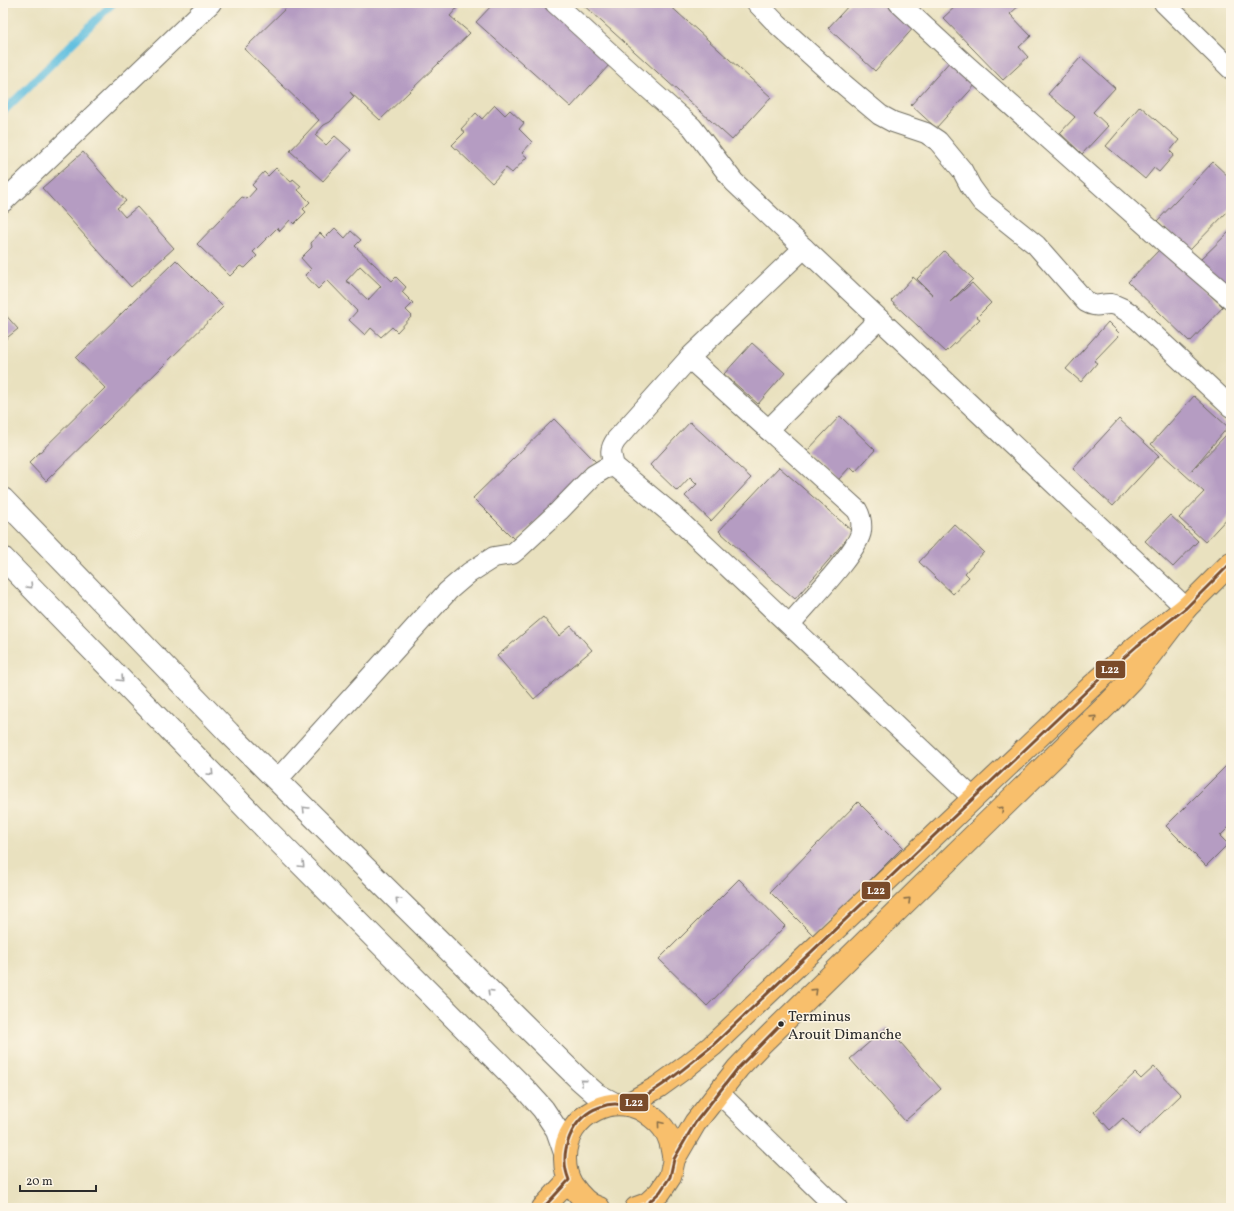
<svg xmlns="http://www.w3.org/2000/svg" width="1234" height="1211" font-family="Vollkorn,serif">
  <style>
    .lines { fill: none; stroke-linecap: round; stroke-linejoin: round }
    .stream { stroke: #62c0e0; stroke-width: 8 }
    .building { fill: #b59cc2; fill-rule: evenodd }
    .minor-casing { stroke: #6e6b5f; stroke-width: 22 }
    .tertiary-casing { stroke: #6e6b5f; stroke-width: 24 }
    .primary-casing { stroke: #6e6b5f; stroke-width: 24 }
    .minor { stroke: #fff; stroke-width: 20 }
    .tertiary { stroke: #fff; stroke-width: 22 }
    .primary { stroke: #f8bf6c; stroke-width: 22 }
    .bus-1-casing { stroke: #fcf5e5; stroke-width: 6 }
    .bus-1 { stroke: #7a4b2a; stroke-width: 3 }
    .oneway { stroke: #a0a0a0 }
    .oneway2 { stroke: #876e48 }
    .bus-dot { fill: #2b2b2b; stroke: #fcf5e5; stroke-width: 1.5 }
    .labels { text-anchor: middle; stroke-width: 3; stroke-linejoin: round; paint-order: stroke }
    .bus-label { font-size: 15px; fill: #2b2b2b; stroke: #fcf5e5; text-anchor: start }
    .line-badge { stroke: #fcf5e5; stroke-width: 1.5 }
    .badge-label { font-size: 11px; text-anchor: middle; font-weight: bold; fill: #fff }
  </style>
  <rect width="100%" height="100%" fill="#fcf5e5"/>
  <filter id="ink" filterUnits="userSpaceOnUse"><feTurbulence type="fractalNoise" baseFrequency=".025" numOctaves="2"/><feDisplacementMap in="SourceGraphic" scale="8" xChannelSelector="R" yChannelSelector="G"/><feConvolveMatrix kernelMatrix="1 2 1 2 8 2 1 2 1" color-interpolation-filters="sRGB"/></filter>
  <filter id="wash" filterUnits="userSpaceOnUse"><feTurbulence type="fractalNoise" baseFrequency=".012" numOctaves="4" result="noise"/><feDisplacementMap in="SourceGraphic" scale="16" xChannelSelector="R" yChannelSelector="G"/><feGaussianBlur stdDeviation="0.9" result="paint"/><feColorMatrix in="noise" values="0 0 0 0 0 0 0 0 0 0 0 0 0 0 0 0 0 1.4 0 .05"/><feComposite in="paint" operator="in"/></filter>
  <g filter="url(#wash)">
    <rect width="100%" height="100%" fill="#e9e1bf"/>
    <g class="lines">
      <path class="stream" d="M 3,112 L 113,3"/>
    </g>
    <g id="blocks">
      <g class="building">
        <path d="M 291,3 L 455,3 L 454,4 L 457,8 L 450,16 L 470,33 L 380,120 L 350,92 L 354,97 L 330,122 L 324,125 L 315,135 L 326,145 L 335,136 L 351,150 L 323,181 L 290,151 L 319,120 L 244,49 Z"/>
        <path d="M 494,3 L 543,3 L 610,64 L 571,107 L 476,22 Z"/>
        <path d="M 581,3 L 667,3 L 771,97 L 732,140 Z"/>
        <path d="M 851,3 L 891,3 L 916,25 L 875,71 L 828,28 Z"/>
        <path d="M 959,3 L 1022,3 L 1010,14 L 1031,36 L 1019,47 L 1028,57 L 1003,80 L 943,18 Z"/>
        <path d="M 1081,57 L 1115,88 L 1093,112 L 1108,126 L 1082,154 L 1060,133 L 1075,117 L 1048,94 Z"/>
        <path d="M 952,59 L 978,82 L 936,128 L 911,105 Z"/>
        <path d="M 495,105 L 505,115 L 510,110 L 524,123 L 519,129 L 532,142 L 522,153 L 527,157 L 512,173 L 506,168 L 492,183 L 452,145 L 465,132 L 461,129 L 476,113 L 482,119 Z"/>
        <path d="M 1140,106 L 1179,140 L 1170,151 L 1174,155 L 1159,172 L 1154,168 L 1145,179 L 1106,146 Z"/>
        <path d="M 83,152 L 126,201 L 117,208 L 125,217 L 137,207 L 174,248 L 131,287 L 42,188 Z"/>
        <path d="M 1213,162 L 1231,179 L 1231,208 L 1189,251 L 1157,221 Z"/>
        <path d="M 276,168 L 291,182 L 293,179 L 301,186 L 298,190 L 310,202 L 303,209 L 306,212 L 294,224 L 290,220 L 280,231 L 277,228 L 253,252 L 257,256 L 245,268 L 240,266 L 230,276 L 197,244 L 242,197 L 247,199 L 256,189 L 252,185 L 264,172 L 268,176 Z"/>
        <path d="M 335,228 L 345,238 L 351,231 L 361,240 L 355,246 L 392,281 L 396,277 L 406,287 L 402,292 L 413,303 L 406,310 L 412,316 L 397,332 L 392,327 L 381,337 L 371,328 L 365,335 L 349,320 L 357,311 L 327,280 L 318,289 L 305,275 L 311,269 L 301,258 L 312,247 L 311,243 L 320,233 L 325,238 ZM 360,266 L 381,286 L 368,300 L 351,284 L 346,281 Z"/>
        <path d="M 1231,230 L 1231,291 L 1199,261 Z"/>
        <path d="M 1161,248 L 1223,307 L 1190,342 L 1128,282 Z"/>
        <path d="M 944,251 L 973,279 L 950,302 L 972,283 L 991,303 L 977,317 L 980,319 L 946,352 L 891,301 L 913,277 L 934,296 L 917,279 Z"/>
        <path d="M 176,260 L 223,307 L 46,481 L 29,463 L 105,388 L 76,358 Z"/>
        <path d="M 3,312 L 18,329 L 3,341 Z"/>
        <path d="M 1108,322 L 1120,334 L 1094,361 L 1097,363 L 1081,382 L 1066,369 Z"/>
        <path d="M 752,343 L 785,373 L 758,404 L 724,374 Z"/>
        <path d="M 1194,396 L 1228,427 L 1190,472 L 1231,430 L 1231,514 L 1205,542 L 1179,518 L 1204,492 L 1151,444 Z"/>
        <path d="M 840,416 L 875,450 L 855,472 L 850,467 L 838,480 L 807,451 Z"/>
        <path d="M 554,419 L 596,462 L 516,541 L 473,498 Z"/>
        <path d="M 1119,419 L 1159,456 L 1113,506 L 1073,469 Z"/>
        <path d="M 690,422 L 751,478 L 711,521 L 685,496 L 697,484 L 690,477 L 677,491 L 650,465 Z"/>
        <path d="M 779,467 L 853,532 L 795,599 L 755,564 L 719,531 Z"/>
        <path d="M 1170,515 L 1198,541 L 1173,567 L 1145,541 Z"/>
        <path d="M 954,524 L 984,552 L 965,573 L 969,577 L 953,594 L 919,562 Z"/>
        <path d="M 543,617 L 559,636 L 571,626 L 592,650 L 534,699 L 497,656 Z"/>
        <path d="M 1226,766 L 1231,771 L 1231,825 L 1220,836 L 1228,844 L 1206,866 L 1166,826 Z"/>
        <path d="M 858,802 L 903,847 L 814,936 L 770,892 Z"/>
        <path d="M 739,879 L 785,926 L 707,1006 L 659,959 Z"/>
        <path d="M 887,1027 L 941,1089 L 905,1121 L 850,1059 Z"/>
        <path d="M 1154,1067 L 1181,1095 L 1139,1135 L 1123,1118 L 1110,1130 L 1094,1112 L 1135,1073 L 1141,1079 Z"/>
      </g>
    </g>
  </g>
  <g filter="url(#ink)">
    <use href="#blocks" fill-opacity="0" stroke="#6e6b5f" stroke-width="1"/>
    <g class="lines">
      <g class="minor-casing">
        <g id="minor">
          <path d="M 555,3 L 649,89 L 692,127 L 734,182 L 1186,608"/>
          <path d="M 757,3 L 778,25 L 842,83 L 880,115 L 893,122 L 926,133 L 938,141 L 962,170 L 971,187 L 982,202 L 1036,245 L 1086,302 C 1099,309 1100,303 1111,304 C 1122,306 1129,313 1137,319 L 1231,407"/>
          <path d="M 899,3 L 965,64 L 1167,244 L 1231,299"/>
          <path d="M 1164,3 L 1231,69"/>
          <path d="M 3,202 L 211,3"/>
          <path d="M 804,248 L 692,355 L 616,440 C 609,450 611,454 614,466 L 674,516 L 973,798"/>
          <path d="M 689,358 L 857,510 C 861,517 862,522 861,531 C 859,551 805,606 790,624"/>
          <path d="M 768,430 L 879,319"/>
          <path d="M 277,780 L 448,591 L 469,573 L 494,557 L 512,554 L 517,550 L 559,511 L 594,475 L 604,469 L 614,466"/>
          <path d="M 719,1093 L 837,1208"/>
        </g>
      </g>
      <g class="tertiary-casing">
        <g id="tertiary">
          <path d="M 3,499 L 229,733 L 579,1079 L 596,1094 L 615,1104"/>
          <path d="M 3,558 L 266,829 L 526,1090 L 543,1109 L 557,1130 L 565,1153"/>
        </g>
      </g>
      <g class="primary-casing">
        <g id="primary">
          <path d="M 628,1104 L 658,1087 L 687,1066 L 712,1046 L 1093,685 L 1137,646 L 1186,608 L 1231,563"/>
          <path d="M 543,1208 L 569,1180"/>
          <path d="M 599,1208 C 587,1205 579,1195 572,1185 C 567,1177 565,1168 565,1159 C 564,1114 618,1087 652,1117 C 660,1123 667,1131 670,1141 C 672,1147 672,1153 674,1159"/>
          <path d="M 636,1208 L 647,1204 L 660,1192 L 670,1177 L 674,1159 L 695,1123 L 738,1068 L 761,1044 L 1109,703 L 1131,680 L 1186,608"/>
        </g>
      </g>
      <use href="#minor" class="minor"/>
      <use href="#tertiary" class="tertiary"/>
      <use href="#primary" class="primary"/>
      <g class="bus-1-casing">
        <g id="bus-1">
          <path d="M 543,1208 L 569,1180 C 558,1153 571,1117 600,1107 C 605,1105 611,1104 615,1104 C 619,1104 623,1105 627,1105 C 632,1104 637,1101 641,1098 C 667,1084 689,1064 712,1046 L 1093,685 L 1137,646 L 1186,608 L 1231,563"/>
          <path d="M 636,1208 L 647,1204 L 660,1192 L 670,1177 L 674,1159 L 695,1123 L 738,1068 L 783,1022"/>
        </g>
      </g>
      <use href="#bus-1" class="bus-1"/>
    </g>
    <defs><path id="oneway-chevron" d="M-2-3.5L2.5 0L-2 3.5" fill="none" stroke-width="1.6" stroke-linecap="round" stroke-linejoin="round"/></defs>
    <g class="oneway">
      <use href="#oneway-chevron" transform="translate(30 586) rotate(46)"/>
      <use href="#oneway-chevron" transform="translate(121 679) rotate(46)"/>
      <use href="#oneway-chevron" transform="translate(211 773) rotate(46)"/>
      <use href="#oneway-chevron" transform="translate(305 809) rotate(-135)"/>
      <use href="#oneway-chevron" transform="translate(302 865) rotate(45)"/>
      <use href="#oneway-chevron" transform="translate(398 900) rotate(-135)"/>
      <use href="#oneway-chevron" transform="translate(490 992) rotate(-135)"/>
      <use href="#oneway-chevron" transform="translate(583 1082) rotate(-139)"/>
    </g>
    <g class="oneway2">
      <use href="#oneway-chevron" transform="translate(1094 718) rotate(-44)"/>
      <use href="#oneway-chevron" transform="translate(1001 809) rotate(-44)"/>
      <use href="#oneway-chevron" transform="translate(908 900) rotate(-44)"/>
      <use href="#oneway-chevron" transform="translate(815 991) rotate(-44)"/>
      <use href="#oneway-chevron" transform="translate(660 1124) rotate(-130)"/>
    </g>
  </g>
  <circle class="bus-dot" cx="781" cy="1024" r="3.5"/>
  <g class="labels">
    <g class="bus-label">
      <text x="788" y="1021">Terminus<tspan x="788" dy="18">Arouit Dimanche</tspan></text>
    </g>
  </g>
  <g class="line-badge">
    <rect x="1095" y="660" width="31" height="19" rx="4" fill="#7a4b2a"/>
    <rect x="861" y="881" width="30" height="19" rx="4" fill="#7a4b2a"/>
    <rect x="619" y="1093" width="30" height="19" rx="4" fill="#7a4b2a"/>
  </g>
  <g class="badge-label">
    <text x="1110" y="673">L22</text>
    <text x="876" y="894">L22</text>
    <text x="634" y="1106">L22</text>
  </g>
  <rect width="1234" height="1211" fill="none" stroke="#fcf5e5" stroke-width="16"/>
  <path d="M20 1185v6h76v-6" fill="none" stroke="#2b2b2b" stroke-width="2"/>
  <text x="26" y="1185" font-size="12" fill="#2b2b2b" stroke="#fcf5e5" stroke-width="3" paint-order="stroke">20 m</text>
</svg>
